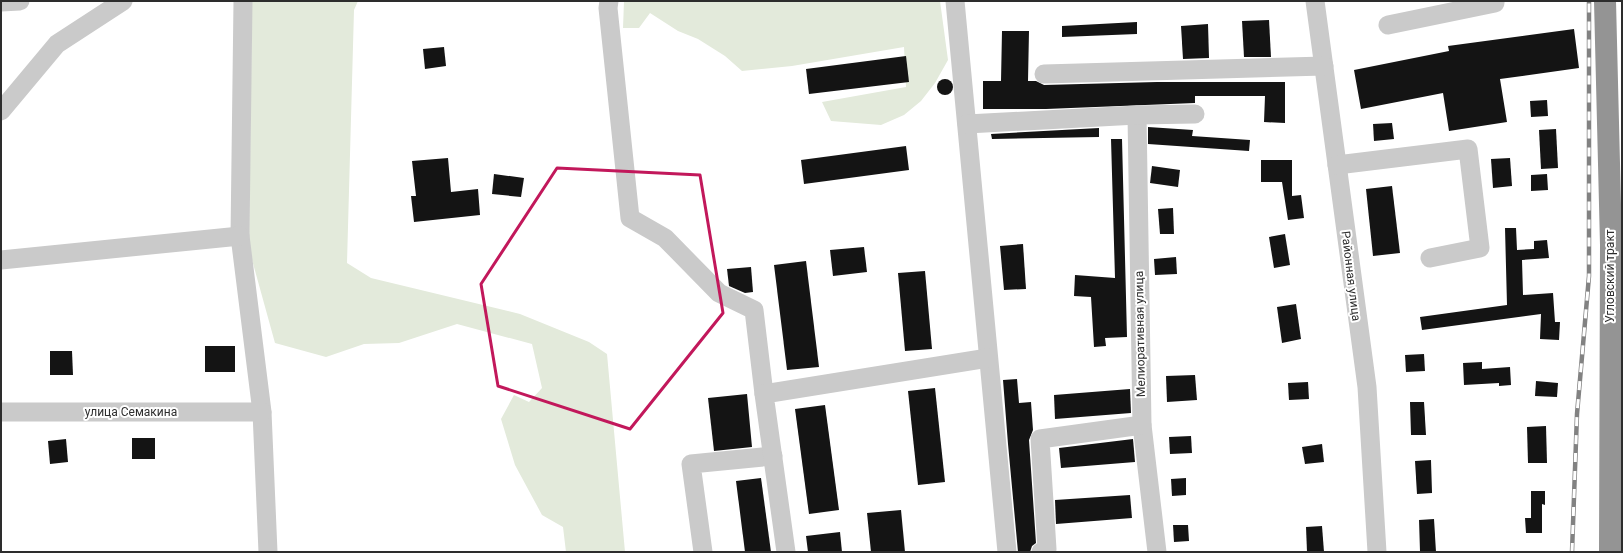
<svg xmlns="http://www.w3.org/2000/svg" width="1623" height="553" font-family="Roboto,sans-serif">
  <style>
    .green { fill: #e3eadb }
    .building { fill: #141414 }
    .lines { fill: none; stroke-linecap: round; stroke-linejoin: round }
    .minor { stroke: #cacaca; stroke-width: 19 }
    .highway { stroke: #949494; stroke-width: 22 }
    .rail-casing { stroke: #828282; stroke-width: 4.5 }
    .rail { stroke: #fff; stroke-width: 3; stroke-dasharray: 9; stroke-linecap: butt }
    .marked { fill: none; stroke: #c2185b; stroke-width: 3; stroke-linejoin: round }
    .labels { text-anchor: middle; stroke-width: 4; stroke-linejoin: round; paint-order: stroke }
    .street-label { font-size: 12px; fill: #2d2d2d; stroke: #fff }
  </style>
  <rect width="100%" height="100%" fill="#fff"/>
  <g class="green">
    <path d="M 252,1 L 358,1 L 354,10 L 347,263 L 371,278 L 520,314 L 589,342 L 607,354 L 625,552 L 566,552 L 563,527 L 542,515 L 515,465 L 501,419 L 514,395 L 529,402 L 542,388 L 532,344 L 457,324 L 399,343 L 364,344 L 326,357 L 275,343 L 249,249 Z"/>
    <path d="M 624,1 L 940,1 L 948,60 L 935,83 L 921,101 L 904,115 L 881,125 L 831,121 L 822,102 L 906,87 L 904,47 L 792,66 L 742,71 L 725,56 L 698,39 L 678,31 L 650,13 L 639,28 L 623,28 Z"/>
  </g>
  <g class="building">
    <path d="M 1269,20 L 1271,57 L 1244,57 L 1242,21 Z"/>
    <path d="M 1137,22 L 1137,34 L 1062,37 L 1062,26 Z"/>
    <path d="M 1208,24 L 1209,58 L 1183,59 L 1181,26 Z"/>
    <path d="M 1574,29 L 1579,68 L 1500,79 L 1507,122 L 1449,131 L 1443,93 L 1361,109 L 1354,70 L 1449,51 L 1448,46 Z"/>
    <path d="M 1002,31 L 1029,31 L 1028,81 L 1036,81 L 1044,85 L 1157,82 L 1285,82 L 1285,123 L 1264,122 L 1265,96 L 1195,96 L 1195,103 L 1046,109 L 983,109 L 983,81 L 1001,81 Z"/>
    <path d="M 444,47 L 446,66 L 425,69 L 423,49 Z"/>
    <path d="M 906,56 L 909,82 L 809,94 L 806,69 Z"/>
    <circle cx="945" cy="87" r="8"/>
    <path d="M 1547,100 L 1548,116 L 1531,117 L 1530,101 Z"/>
    <path d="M 1392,123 L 1394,139 L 1374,141 L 1373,124 Z"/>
    <path d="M 1148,127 L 1193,130 L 1192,136 L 1250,140 L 1249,151 L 1148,144 Z"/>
    <path d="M 1099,128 L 1099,137 L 992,139 L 991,134 Z"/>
    <path d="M 1556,129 L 1558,168 L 1541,169 L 1539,130 Z"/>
    <path d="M 1111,139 L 1122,139 L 1127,337 L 1105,338 L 1106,346 L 1094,347 L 1091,297 L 1074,296 L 1075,275 L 1115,278 Z"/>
    <path d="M 906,146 L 909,170 L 804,184 L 801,160 Z"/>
    <path d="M 448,158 L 451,192 L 478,189 L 480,215 L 414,222 L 411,196 L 416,196 L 412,161 Z"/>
    <path d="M 1510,158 L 1512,186 L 1493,188 L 1491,159 Z"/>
    <path d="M 1261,160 L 1292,160 L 1292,196 L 1301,195 L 1304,218 L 1288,220 L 1282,182 L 1261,182 Z"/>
    <path d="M 1152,166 L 1180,170 L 1178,187 L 1150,183 Z"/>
    <path d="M 494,174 L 524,178 L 521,197 L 492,194 Z"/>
    <path d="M 1547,174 L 1548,190 L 1531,191 L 1531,175 Z"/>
    <path d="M 1392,186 L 1400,253 L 1373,256 L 1366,189 Z"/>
    <path d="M 1173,208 L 1174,234 L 1160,234 L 1158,209 Z"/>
    <path d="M 1505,228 L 1516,228 L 1517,250 L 1534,249 L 1534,241 L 1547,240 L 1549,258 L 1522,260 L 1523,295 L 1553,293 L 1555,322 L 1560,322 L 1559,340 L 1540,339 L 1541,314 L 1422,330 L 1420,317 L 1507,305 Z"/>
    <path d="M 1285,234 L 1290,265 L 1274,268 L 1269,237 Z"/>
    <path d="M 1023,244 L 1026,289 L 1004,290 L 1000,246 Z"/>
    <path d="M 864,247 L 867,272 L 833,276 L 830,250 Z"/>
    <path d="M 1176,257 L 1177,274 L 1155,275 L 1154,259 Z"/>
    <path d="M 806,261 L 819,367 L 787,370 L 774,265 Z"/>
    <path d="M 751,267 L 753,292 L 745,293 L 729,286 L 727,269 Z"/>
    <path d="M 925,271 L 932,349 L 905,351 L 898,273 Z"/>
    <path d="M 1296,304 L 1301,339 L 1282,343 L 1277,307 Z"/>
    <rect x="205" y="346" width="30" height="26"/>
    <path d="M 50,351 L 72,351 L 73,375 L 50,375 Z"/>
    <path d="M 1424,354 L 1425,371 L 1406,372 L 1405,355 Z"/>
    <path d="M 1482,362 L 1482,369 L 1510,367 L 1511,385 L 1499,386 L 1499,383 L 1464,385 L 1463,363 Z"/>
    <path d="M 1195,375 L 1197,400 L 1167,402 L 1166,376 Z"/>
    <path d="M 1017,379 L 1019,403 L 1031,402 L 1033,430 L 1029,440 L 1036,543 L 1032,546 L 1030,552 L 1018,552 L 1008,444 L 1003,380 Z"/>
    <path d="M 1536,381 L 1558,383 L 1557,397 L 1535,396 Z"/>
    <path d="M 1308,382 L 1309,399 L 1289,400 L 1288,383 Z"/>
    <path d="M 935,388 L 945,482 L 918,485 L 908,391 Z"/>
    <path d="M 1130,389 L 1131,413 L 1055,419 L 1054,395 Z"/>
    <path d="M 747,394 L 752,447 L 714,451 L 708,398 Z"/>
    <path d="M 1410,402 L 1424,402 L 1426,435 L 1411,435 Z"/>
    <path d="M 825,405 L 839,510 L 809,514 L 795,409 Z"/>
    <path d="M 1546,426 L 1547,463 L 1528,463 L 1527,427 Z"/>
    <path d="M 1191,436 L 1192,453 L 1170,454 L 1169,437 Z"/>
    <rect x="132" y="438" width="23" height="21"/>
    <path d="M 66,439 L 68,462 L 50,464 L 48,441 Z"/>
    <path d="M 1133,439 L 1135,462 L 1061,468 L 1059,448 Z"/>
    <path d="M 1322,444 L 1324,462 L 1305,464 L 1302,447 Z"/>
    <path d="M 1431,460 L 1432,493 L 1417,494 L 1415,461 Z"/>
    <path d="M 761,478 L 771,552 L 745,552 L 736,481 Z"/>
    <path d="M 1186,478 L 1186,495 L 1172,496 L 1171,479 Z"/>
    <path d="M 1531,491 L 1545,491 L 1545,505 L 1542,504 L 1542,533 L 1526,533 L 1525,518 L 1531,518 Z"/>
    <path d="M 1130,495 L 1132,518 L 1056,524 L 1055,500 Z"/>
    <path d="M 901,510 L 905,552 L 871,552 L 867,513 Z"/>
    <path d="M 1434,519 L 1436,552 L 1420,552 L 1419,520 Z"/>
    <path d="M 1173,525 L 1188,525 L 1189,541 L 1174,542 Z"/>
    <path d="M 1322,526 L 1324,552 L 1307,552 L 1306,527 Z"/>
    <path d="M 840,532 L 842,552 L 808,552 L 806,536 Z"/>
  </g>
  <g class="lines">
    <g class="minor">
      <path d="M 243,1 L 240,236 L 262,412 L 268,552"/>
      <path d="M 609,1 L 608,8 L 630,218 L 665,238 L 719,293 L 754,310 L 764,394"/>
      <path d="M 955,1 L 1007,552"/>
      <path d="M 1315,1 L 1367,387 L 1377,552"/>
      <path d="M 1,2 L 20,1"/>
      <path d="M 1388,25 L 1495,3 L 1495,1"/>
      <path d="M 1044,74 L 1324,66"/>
      <path d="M 1,111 L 57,44 L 123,1"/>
      <path d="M 1137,115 L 1142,425 L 1157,552"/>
      <path d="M 967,124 L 1137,115 L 1195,114"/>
      <path d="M 1337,165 L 1468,149 L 1480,248 L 1430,258"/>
      <path d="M 1,260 L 240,236"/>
      <path d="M 1,412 L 262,412"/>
      <path d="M 703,552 L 691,464 L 773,456"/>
      <path d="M 786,552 L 764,394 L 988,358"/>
      <path d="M 1041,552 L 1047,549 L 1040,439 L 1142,425"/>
    </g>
    <path class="highway" d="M 1605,1 L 1611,245 L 1610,552"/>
    <g class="rail-casing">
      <path id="rail" d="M 1572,552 L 1577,414 L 1589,276 L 1589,1"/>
    </g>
    <use href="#rail" class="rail"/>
  </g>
  <path class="marked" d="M 557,168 L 700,175 L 723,313 L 630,429 L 498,386 L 481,284 Z"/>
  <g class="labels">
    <g class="street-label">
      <text transform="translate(1351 276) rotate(83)" y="4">Районная улица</text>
      <text transform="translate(1610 276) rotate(-90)" y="4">Угловский тракт</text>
      <text transform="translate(1140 334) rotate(-91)" y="4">Мелиоративная улица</text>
      <text x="131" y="416">улица Семакина</text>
    </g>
  </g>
  <rect width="1623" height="553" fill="none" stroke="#2d2d2d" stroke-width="4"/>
</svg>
